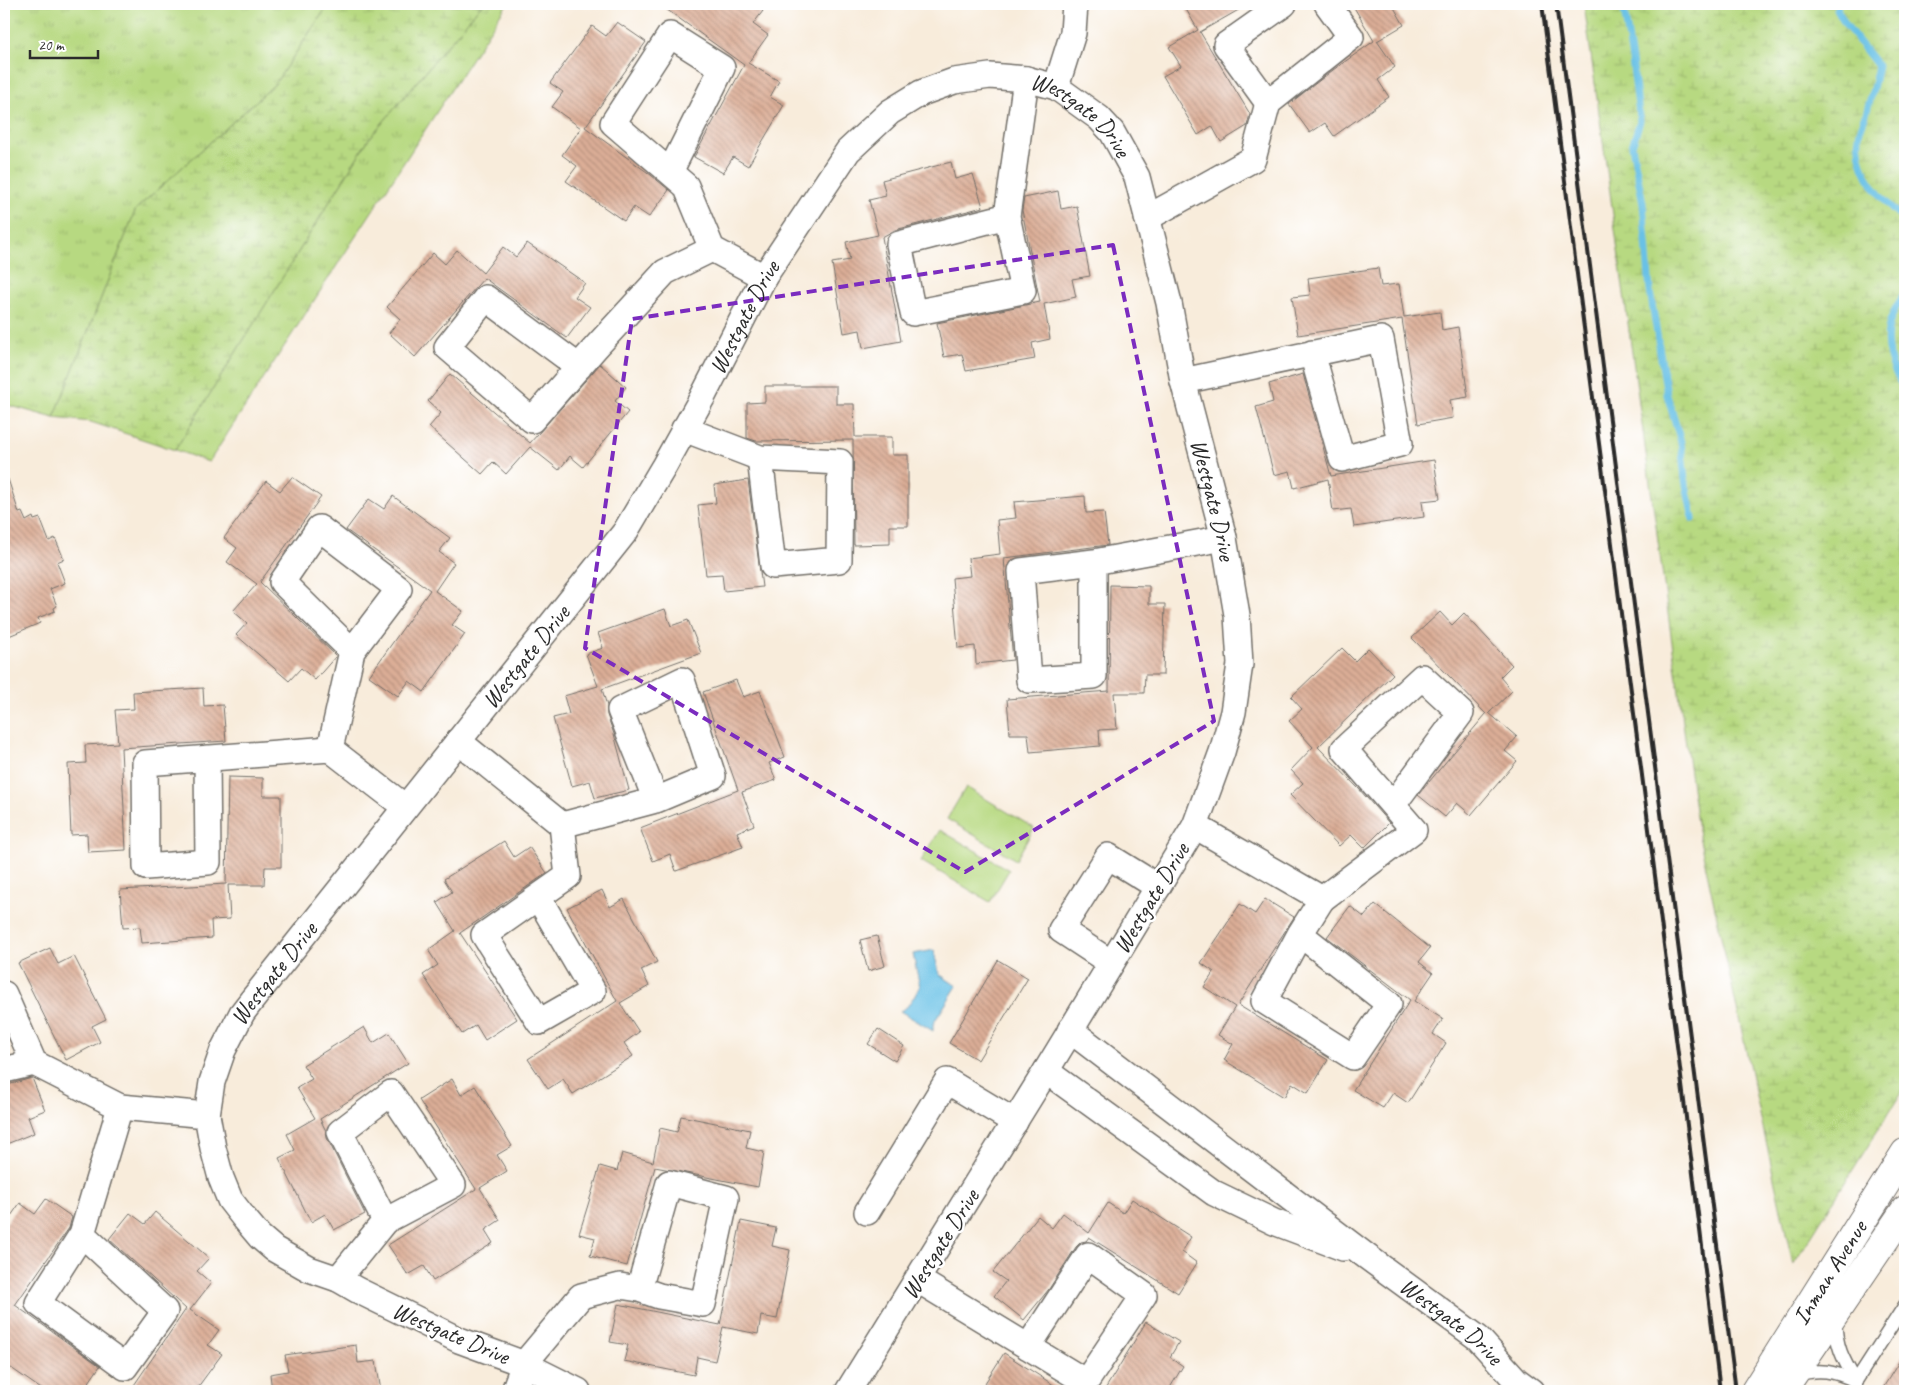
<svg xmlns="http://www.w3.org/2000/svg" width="1909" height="1395" font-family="Caveat,sans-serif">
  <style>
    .grass { fill: url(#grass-tufts); stroke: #718256 }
    .wetland { fill: url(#wetland-marsh); stroke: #718256 }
    .garden { fill: #b7d981; stroke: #718256 }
    .water { fill: #69c1e6; stroke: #4a7688 }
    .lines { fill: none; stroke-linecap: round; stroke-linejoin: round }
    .stream { stroke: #69c1e6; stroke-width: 7 }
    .building { fill: url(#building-back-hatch) }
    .lane-casing { stroke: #736f69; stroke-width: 15 }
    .street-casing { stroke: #736f69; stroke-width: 28 }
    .secondary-casing { stroke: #736f69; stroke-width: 30 }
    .lane { stroke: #fff; stroke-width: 12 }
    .street { stroke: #fff; stroke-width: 25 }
    .secondary { stroke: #fff; stroke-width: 28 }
    .rail { stroke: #2b2b2b; stroke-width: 4 }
    .marked { fill: none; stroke: #7b2cbf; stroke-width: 4; stroke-dasharray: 10 6; stroke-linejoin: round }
    .labels { text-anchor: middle; stroke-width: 5; stroke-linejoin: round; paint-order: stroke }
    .street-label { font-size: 24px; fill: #2b2b2b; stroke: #fff }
  </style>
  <defs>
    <pattern id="grass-tufts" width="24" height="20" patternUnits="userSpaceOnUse" patternTransform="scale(1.25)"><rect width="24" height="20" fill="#b7d981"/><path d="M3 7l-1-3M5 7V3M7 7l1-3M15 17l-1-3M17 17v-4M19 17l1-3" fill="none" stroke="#9eba70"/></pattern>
    <pattern id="wetland-marsh" width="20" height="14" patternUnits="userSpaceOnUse" patternTransform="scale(1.25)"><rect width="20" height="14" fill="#b7d981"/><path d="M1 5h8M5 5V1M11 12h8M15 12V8" fill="none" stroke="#9eba70"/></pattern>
    <pattern id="building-back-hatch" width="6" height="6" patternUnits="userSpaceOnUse" patternTransform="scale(1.25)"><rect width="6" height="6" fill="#dcae97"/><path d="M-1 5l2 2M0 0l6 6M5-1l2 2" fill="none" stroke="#b38e7b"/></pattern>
  </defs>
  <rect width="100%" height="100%" fill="#fff"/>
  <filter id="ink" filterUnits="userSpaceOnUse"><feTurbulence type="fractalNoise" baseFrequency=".02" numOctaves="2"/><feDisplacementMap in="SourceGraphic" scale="10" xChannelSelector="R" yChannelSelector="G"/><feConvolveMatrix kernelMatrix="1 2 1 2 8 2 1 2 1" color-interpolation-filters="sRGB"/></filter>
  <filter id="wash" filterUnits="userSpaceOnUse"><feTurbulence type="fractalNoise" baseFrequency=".0096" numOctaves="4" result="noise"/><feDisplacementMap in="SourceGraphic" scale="20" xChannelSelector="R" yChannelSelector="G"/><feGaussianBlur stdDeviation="1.12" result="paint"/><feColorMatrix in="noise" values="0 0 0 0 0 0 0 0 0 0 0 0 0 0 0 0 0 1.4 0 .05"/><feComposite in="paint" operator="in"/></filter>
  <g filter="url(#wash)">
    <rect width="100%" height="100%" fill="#f8ecdb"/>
    <g class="grass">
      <path d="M 4,4 L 329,4 L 274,85 L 136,209 L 54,418 L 4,404 Z"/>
      <path d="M 482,4 L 507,4 L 209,462 L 175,450 L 368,140 Z"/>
    </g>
    <g class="wetland">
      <path d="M 329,4 L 482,4 L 368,140 L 175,450 L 91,422 L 54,418 L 136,209 L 274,85 Z"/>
      <path d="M 1584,4 L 1905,4 L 1905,1087 L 1793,1265 L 1698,831 Z"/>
    </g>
    <g class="garden">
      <path d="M 966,787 L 1034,828 L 1016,860 L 947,819 Z"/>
      <path d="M 940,830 L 1009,870 L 990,902 L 921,861 Z"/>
    </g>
    <path class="water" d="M 934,950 L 939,974 L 957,986 L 933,1024 L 933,1031 L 900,1011 L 907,1007 L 920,987 L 913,954 Z"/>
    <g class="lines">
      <g class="stream">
        <path d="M 1623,4 L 1632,60 L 1640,121 L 1632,146 L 1643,203 L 1650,291 L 1667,395 L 1681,442 L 1685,480 L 1693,519"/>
        <path d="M 1838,4 L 1837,9 L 1846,25 L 1878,66 C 1875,80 1872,94 1868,107 C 1866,117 1860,127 1859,136 C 1855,170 1881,200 1905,220"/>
        <path d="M 1905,294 C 1879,327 1884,356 1905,390"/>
      </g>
    </g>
    <g id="blocks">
      <g class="building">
        <path d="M 659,4 L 753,4 L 763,11 L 753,24 L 768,35 L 748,63 L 779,81 L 770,97 L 784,105 L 748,166 L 733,157 L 723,173 L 694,157 L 744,65 Z"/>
        <path d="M 1183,4 L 1249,4 L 1200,32 L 1250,114 L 1247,126 L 1221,142 L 1212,126 L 1198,135 L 1163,76 L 1181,66 L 1169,47 L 1198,30 Z"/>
        <path d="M 1352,4 L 1392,4 L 1404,25 L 1377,41 L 1395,67 L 1378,80 L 1389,97 L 1334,136 L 1325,123 L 1310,133 L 1289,104 L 1333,70 L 1374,41 Z"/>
        <path d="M 617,22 L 646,42 L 585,127 L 651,175 L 669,190 L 649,217 L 634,207 L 624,221 L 566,181 L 577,166 L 562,155 L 581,128 L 552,107 L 563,92 L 550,83 L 592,26 L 606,36 Z"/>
        <path d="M 951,162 L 955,179 L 973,174 L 983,207 L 895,230 L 882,237 L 901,341 L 863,348 L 860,330 L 844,333 L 832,263 L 850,260 L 846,242 L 878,235 L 869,200 L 886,196 L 882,180 Z"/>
        <path d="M 1058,191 L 1061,209 L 1077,206 L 1090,276 L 1072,279 L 1076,297 L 1044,304 L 1050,339 L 1032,343 L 1035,359 L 966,371 L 962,354 L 944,357 L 937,323 L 1040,302 L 1022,210 L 1024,198 Z"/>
        <path d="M 527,243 L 585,283 L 575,297 L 590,307 L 567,338 L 484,278 L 415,357 L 389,333 L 400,319 L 387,307 L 433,253 L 445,264 L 457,250 L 483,273 L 503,247 L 516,257 Z"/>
        <path d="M 1378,268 L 1381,286 L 1399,284 L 1404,317 L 1440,312 L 1442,330 L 1458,327 L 1468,397 L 1450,400 L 1453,418 L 1418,424 L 1402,319 L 1298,335 L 1292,297 L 1310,295 L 1308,278 Z"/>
        <path d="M 600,364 L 626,387 L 615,401 L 628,412 L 583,467 L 570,456 L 559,470 L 530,447 L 506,474 L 493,462 L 482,474 L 429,427 L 441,413 L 428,401 L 450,374 L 530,443 Z"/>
        <path d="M 1303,374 L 1331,476 L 1434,460 L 1440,499 L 1422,501 L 1424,517 L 1354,527 L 1351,509 L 1333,511 L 1328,479 L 1294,488 L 1290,471 L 1274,475 L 1256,407 L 1273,402 L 1269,384 Z"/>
        <path d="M 765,386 L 836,386 L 836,404 L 854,404 L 855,437 L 892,437 L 892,455 L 908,455 L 908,526 L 890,526 L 890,544 L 854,545 L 853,440 L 756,441 L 747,438 L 747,403 L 765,402 Z"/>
        <path d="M 292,477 L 321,497 L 260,582 L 336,656 L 315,680 L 301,668 L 289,681 L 236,635 L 247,623 L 233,611 L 257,584 L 227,562 L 237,548 L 224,538 L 266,481 L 280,491 Z"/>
        <path d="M 8,479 L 19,513 L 22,512 L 26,521 L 33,517 L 34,520 L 40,518 L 49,541 L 55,538 L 64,559 L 57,562 L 65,583 L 50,589 L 57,606 L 54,608 L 55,611 L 38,618 L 40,623 L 4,638 L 4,480 Z"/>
        <path d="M 748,480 L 762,587 L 724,591 L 722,574 L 706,575 L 698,505 L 716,503 L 714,485 Z"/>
        <path d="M 393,496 L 450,538 L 439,552 L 454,563 L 435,591 L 463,611 L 452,625 L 465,634 L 424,692 L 409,681 L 398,696 L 369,676 L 430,590 L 346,530 L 369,499 L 384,509 Z"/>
        <path d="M 1085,496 L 1086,513 L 1104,512 L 1108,545 L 1004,558 L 1013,660 L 976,664 L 975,646 L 958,648 L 952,578 L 970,576 L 968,558 L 1000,554 L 997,520 L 1016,518 L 1014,502 Z"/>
        <path d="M 1110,585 L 1149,586 L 1149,604 L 1165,604 L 1163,675 L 1145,675 L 1144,693 L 1114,693 L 1117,729 L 1099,730 L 1100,746 L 1030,752 L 1028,734 L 1010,734 L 1007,699 L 1109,691 Z"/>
        <path d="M 665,609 L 671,626 L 688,620 L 701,653 L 602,689 L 607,706 L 607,715 L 614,734 L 629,790 L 595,798 L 590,781 L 572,786 L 553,718 L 569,714 L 564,696 L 598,686 L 586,654 L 603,648 L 598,633 Z"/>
        <path d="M 1440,612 L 1452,625 L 1464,613 L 1512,665 L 1500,677 L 1512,691 L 1489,713 L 1517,737 L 1505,751 L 1517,761 L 1471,815 L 1457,803 L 1445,817 L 1418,795 L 1486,714 L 1412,638 Z"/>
        <path d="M 1342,648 L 1355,661 L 1368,648 L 1393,674 L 1318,747 L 1359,789 L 1389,823 L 1364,848 L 1351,835 L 1339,846 L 1290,795 L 1303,783 L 1291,770 L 1313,747 L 1289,721 L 1302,709 L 1291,697 Z"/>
        <path d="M 736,680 L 743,697 L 760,691 L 785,757 L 769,763 L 776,780 L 742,792 L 754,825 L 737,832 L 743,847 L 676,871 L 670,854 L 653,861 L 640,828 L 738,790 L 703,692 Z"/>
        <path d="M 203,688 L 204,706 L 223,705 L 226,741 L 121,748 L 126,850 L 88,852 L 87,834 L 71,835 L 68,764 L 86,763 L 85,745 L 118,743 L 115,710 L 134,709 L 133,692 Z"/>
        <path d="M 228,777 L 263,778 L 263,796 L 281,796 L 281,867 L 265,867 L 264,885 L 228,885 L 230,919 L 211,920 L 212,938 L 142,943 L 140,927 L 123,928 L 120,890 L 226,884 Z"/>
        <path d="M 504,841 L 514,857 L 529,847 L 547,873 L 460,933 L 517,1019 L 485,1040 L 476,1025 L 462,1034 L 423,975 L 438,965 L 428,950 L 455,931 L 437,902 L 452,892 L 444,879 Z"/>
        <path d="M 602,890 L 610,907 L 624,899 L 657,962 L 641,970 L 649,986 L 620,1003 L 639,1032 L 624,1043 L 633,1056 L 573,1094 L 563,1079 L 548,1089 L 528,1059 L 617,1001 L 567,908 Z"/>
        <path d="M 1265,899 L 1294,917 L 1238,1005 L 1328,1060 L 1308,1093 L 1292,1083 L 1284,1097 L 1224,1060 L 1233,1044 L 1218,1035 L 1235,1007 L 1204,987 L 1214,972 L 1201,963 L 1240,904 L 1255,914 Z"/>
        <path d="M 1375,904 L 1430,948 L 1419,962 L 1433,973 L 1414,1001 L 1443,1019 L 1433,1034 L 1446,1043 L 1408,1103 L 1393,1093 L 1383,1108 L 1353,1090 L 1410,1000 L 1327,937 L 1350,906 L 1364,917 Z"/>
        <path d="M 877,936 L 885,966 L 868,971 L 860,940 Z"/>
        <path d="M 50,948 L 58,964 L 74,956 L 106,1019 L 92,1026 L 100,1042 L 66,1060 L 18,963 Z"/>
        <path d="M 998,960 L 1028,978 L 978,1060 L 949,1043 Z"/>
        <path d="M 364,1027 L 373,1043 L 389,1033 L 408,1063 L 320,1119 L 326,1131 L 327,1138 L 365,1214 L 334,1230 L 325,1214 L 311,1222 L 279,1158 L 295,1150 L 287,1134 L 315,1118 L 297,1088 L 312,1079 L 303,1065 Z"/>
        <path d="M 878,1029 L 904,1046 L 895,1061 L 868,1044 Z"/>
        <path d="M 32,1078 L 45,1110 L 28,1117 L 34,1133 L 4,1145 L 4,1086 Z"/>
        <path d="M 452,1079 L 461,1095 L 475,1086 L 512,1146 L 497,1155 L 507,1171 L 480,1188 L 500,1220 L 485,1230 L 493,1243 L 433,1281 L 424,1266 L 408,1275 L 388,1245 L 476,1189 L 419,1100 Z"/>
        <path d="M 681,1116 L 750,1130 L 746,1148 L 764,1152 L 758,1187 L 655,1167 L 627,1266 L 590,1256 L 595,1238 L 579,1234 L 600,1166 L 617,1171 L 622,1153 L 653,1162 L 660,1128 L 677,1132 Z"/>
        <path d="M 46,1199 L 72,1217 L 69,1228 L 15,1305 L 100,1366 L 83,1391 L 44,1391 L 4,1363 L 4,1226 L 20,1203 L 35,1214 Z"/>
        <path d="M 1132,1199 L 1191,1237 L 1182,1252 L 1197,1263 L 1178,1293 L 1089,1237 L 1086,1241 L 1081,1242 L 1076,1247 L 1049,1289 L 1024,1320 L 994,1296 L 1006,1281 L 993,1272 L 1038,1216 L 1052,1228 L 1063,1213 L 1089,1233 L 1108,1203 L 1123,1213 Z"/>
        <path d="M 155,1212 L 209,1258 L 197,1271 L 211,1283 L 190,1310 L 219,1330 L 208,1345 L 222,1354 L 195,1391 L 130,1391 L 186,1309 L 109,1239 L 130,1213 L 145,1224 Z"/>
        <path d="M 741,1221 L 776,1228 L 772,1246 L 790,1250 L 777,1319 L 761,1316 L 758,1334 L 723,1327 L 715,1361 L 697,1357 L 694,1375 L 624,1361 L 628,1345 L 610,1342 L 618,1304 L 720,1325 Z"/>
        <path d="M 1146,1322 L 1179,1342 L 1170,1357 L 1183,1366 L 1168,1391 L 1104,1391 Z"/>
        <path d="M 356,1345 L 358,1363 L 376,1361 L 381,1391 L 272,1391 L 270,1374 L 288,1371 L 285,1355 Z"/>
        <path d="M 1905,1352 L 1905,1391 L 1881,1391 Z"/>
        <path d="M 1004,1353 L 1063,1391 L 998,1391 L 985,1383 Z"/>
      </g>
    </g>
  </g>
  <g filter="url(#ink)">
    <use href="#blocks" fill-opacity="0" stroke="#736f69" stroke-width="1"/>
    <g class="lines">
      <g class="lane-casing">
        <g id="lane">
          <path d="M 1835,1319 C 1836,1346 1842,1358 1856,1381"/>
          <path d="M 1796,1375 C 1820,1368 1833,1371 1856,1381"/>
          <path d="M 1853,1391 L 1856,1381 L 1905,1305"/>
        </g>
      </g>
      <g class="street-casing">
        <g id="street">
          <path d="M 1056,87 L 1073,33 L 1075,4"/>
          <path d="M 1268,103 L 1226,45 L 1284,4"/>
          <path d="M 670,172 L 722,68 L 670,35 L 613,123 L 686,186 L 712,249 L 764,277"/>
          <path d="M 1007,216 L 1023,291 L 913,313 L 899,244 L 1007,216 L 1026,79"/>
          <path d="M 1147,218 L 1253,159 L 1268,103 L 1351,37 L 1327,4"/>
          <path d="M 579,367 L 486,298 L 447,347 L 532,420 L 596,347 L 665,272 L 712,249"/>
          <path d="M 1183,381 L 1381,339 L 1400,444 L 1342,459 L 1312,353"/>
          <path d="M 684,429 L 760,458 L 773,566 L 839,560 L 840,462 L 760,458"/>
          <path d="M 1094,562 L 1094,676 L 1029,680 L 1021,571 L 1094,562 L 1224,538"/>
          <path d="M 458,741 L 562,825 L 568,876 L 484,935 L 539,1022 L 593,991 L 538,897"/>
          <path d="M 330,749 L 352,651 L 282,582 L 319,528 L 399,589 L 352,651"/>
          <path d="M 207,758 L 208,862 L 146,867 L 145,763 L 330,749 L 405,807"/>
          <path d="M 562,825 L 656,800 L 620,710 L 682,680 L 713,776 L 656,800"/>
          <path d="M 1195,826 L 1322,899 L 1300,934 L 1264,1001 L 1353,1057 L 1389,1004 L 1300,934"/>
          <path d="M 1322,899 L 1414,830 L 1344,749 L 1422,677 L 1461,713 L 1393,805"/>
          <path d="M 1111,963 L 1061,930 L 1108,856 L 1158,887"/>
          <path d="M 4,994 L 34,1063 L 120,1107"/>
          <path id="s1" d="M 1070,1030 L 1366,1256 L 1478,1338 L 1516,1380 L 1531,1391"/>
          <path d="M 4,1070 L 34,1063"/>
          <path d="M 1046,1071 L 1214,1193 L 1274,1222 L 1343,1248"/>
          <path d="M 867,1212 L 947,1081 L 1015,1122"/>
          <path d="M 82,1234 L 165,1311 L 125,1367 L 38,1303 L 82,1234 L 120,1107 L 207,1115"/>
          <path d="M 338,1279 L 385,1221 L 453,1185 L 391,1093 L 340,1132 L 385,1221"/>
          <path d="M 918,1280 L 1086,1382 L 1144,1295 L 1088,1255 L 1028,1347"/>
          <path d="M 514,1391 L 524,1364 L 581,1296 L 620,1286 L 639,1289 L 659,1296 L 703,1304 L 726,1198 L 669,1183 L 639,1289"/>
          <path id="s2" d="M 578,1391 L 524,1364 L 459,1340 L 357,1290 L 338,1279 L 309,1269 L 274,1249 L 260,1237 L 244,1218 L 230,1200 L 221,1178 L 213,1148 L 207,1115 L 212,1082 L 223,1050 L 242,1013 L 252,1000 L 625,532 L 663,468 L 702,398 L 764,277 L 848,151 L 890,112 L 921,93 L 954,81 L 990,76 L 1026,79 L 1056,87 L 1099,118 L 1112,132 L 1137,177 L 1169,303 L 1183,381 L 1224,538 L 1237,615 L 1240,664 L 1233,712 L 1222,752 L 1195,826 L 1046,1071 L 848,1391"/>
        </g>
      </g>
      <g class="secondary-casing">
        <g id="secondary">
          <path id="s3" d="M 1755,1391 L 1905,1153"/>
          <path d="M 1782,1391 L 1905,1210"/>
        </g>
      </g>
      <use href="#lane" class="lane"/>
      <use href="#street" class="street"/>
      <use href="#secondary" class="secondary"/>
      <g class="rail">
        <path d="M 1542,4 L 1679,1061 L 1720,1391"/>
        <path d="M 1556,4 L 1736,1391"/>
      </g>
    </g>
  </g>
  <path class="marked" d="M 1113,245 L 1214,721 L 965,872 L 585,648 L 632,319 Z"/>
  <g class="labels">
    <g class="street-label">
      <text dy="8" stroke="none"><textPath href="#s2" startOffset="1925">Westgate Drive</textPath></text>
      <text dy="8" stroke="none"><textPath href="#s2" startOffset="1460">Westgate Drive</textPath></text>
      <text dy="8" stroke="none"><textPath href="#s2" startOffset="2344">Westgate Drive</textPath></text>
      <text dy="8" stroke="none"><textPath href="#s2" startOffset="1055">Westgate Drive</textPath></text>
      <text transform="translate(1151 898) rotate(-59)" y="8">Westgate Drive</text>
      <text dy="8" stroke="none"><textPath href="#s2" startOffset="650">Westgate Drive</textPath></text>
      <text transform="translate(940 1244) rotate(-58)" y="8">Westgate Drive</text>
      <text dy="8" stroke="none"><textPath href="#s3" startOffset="140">Inman Avenue</textPath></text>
      <text dy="8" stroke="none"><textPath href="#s1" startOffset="480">Westgate Drive</textPath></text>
      <text transform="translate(451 1333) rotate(23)" y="8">Westgate Drive</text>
    </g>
  </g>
  <rect width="1909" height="1395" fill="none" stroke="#fff" stroke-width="20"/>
  <path d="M30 50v8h68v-8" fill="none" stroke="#2b2b2b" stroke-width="2.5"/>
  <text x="38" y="50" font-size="15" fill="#2b2b2b" stroke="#ffffff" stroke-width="4" paint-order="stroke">20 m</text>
</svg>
